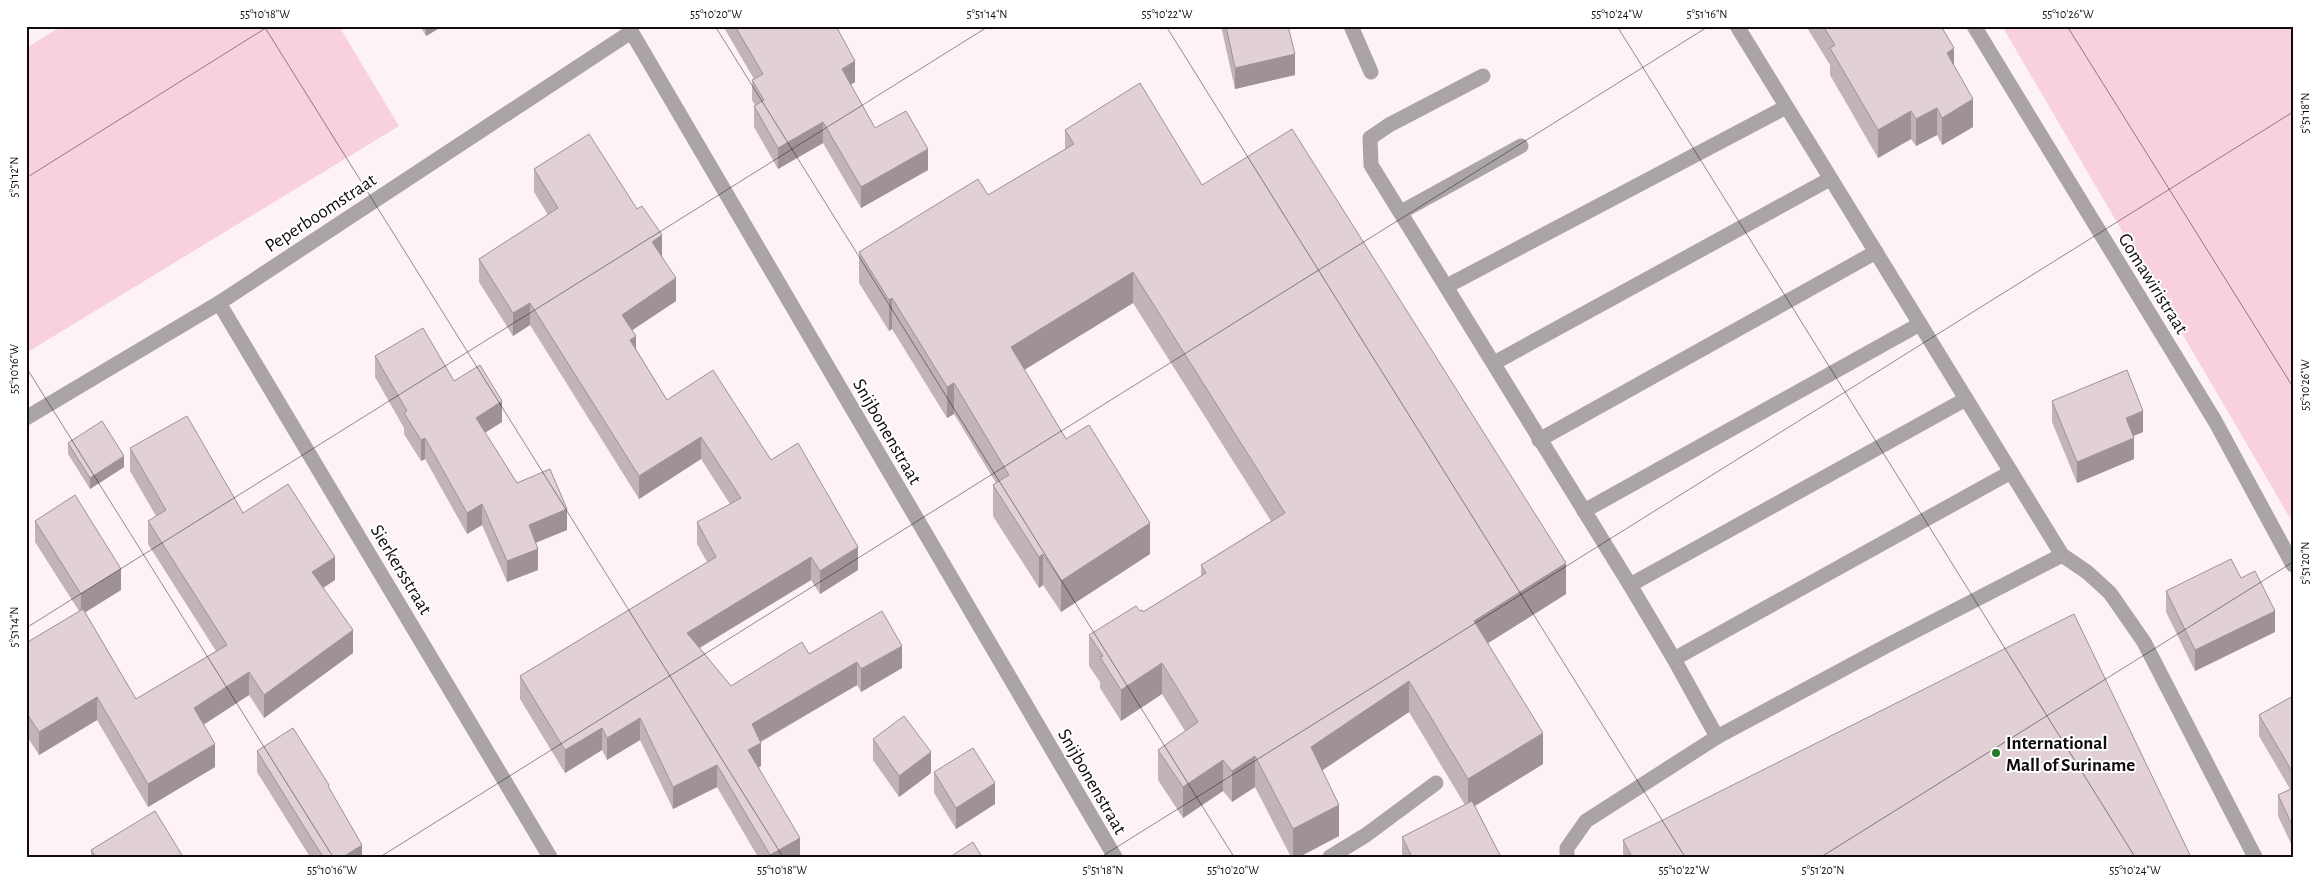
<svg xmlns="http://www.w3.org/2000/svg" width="2319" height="883" font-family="'Alegreya Sans',sans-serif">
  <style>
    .green { fill: #f9d0e0 }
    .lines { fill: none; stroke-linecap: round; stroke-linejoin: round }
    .minor { stroke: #aba4a6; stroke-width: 15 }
    .wall { fill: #c2b3b8 }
    .shaded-wall { fill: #9e9296 }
    .building { fill: #e1d0d6; stroke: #9e9296 }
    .ticks { fill: none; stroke: #100b0d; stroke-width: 1; stroke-opacity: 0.45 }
    .poi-dot { fill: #237926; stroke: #fff; stroke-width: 2 }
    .labels { text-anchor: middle; stroke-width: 4; stroke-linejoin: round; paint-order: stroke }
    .street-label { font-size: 19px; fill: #100b0d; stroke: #fff }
    .poi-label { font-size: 19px; font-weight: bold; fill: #100b0d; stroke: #fff; text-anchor: start }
    .neatline { fill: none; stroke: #100b0d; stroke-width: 2 }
    .ticks-label { font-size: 12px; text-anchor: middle; fill: #100b0d }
  </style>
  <rect width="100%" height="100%" fill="#fdf2f6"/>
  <g class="green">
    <path d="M 62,26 L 339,26 L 399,126 L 26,353 L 26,48 Z"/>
    <path d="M 2002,26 L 2292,26 L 2293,523 Z"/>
  </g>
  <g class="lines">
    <g class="minor">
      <path d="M 628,26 L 1115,857"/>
      <path d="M 1351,26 L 1371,72"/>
      <path d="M 1737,26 L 2062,555 L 2087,572 L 2110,593 L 2144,642 L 2255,857"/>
      <path d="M 1974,26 L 2215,421 L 2293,565"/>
      <path d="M 1483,76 L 1389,125 L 1370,138 L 1371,165 L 1630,585 L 1674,659 L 1717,737"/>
      <path d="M 1401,212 L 1521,146"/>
      <path d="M 1447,286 L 1786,107"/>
      <path d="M 219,303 L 550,857"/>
      <path d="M 1494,363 L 1830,179"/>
      <path d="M 26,418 L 219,303 L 631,32"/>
      <path d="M 1539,440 L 1876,252"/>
      <path d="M 1584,511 L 1920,324"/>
      <path d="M 1630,585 L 1966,399"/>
      <path d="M 1674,659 L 2011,472"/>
      <path d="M 1330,857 L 1366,835 L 1436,783"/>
      <path d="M 1567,857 L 1567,848 L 1586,821 L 1717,737 L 1890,644 L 2062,555"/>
    </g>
  </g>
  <g class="wall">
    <path d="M 420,26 L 443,26 L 426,36 Z"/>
    <path d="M 723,26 L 836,26 L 855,82 L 851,85 L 875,128 L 928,170 L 861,208 L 823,143 L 778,169 L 754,127 L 754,106 L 755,105 L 752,100 L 752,80 L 754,79 Z"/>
    <path d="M 1221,26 L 1288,26 L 1295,75 L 1235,89 Z"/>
    <path d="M 1806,26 L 1941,26 L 1973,127 L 1942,145 L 1937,135 L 1916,146 L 1911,139 L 1878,158 L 1830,75 L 1830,65 Z"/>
    <path d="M 1065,130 L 1202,185 L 1566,594 L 1488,643 L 1543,764 L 1475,806 L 1501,857 L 1402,857 L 1402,837 L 1465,805 L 1409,712 L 1322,770 L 1339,836 L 1299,857 L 1291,857 L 1255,787 L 1232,802 L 1223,791 L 1183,818 L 1158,780 L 1158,750 L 1185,731 L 1162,694 L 1121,721 L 1100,688 L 1100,682 L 1089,666 L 1089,635 L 1140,611 L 1143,612 L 1201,576 L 1201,565 L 1271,521 L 1133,303 L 1024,370 L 1066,439 L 1150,554 L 1061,612 L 1043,585 L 1039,588 L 993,516 L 993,485 L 996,483 L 954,414 L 947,418 L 892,329 L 889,331 L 859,283 L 859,252 L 988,195 L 1065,149 Z"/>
    <path d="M 534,169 L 662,257 L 676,301 L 632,330 L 636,349 L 667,400 L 771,460 L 858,570 L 820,594 L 811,580 L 700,648 L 731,686 L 809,654 L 902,668 L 861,692 L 857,685 L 761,742 L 761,766 L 759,767 L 800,857 L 758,857 L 717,787 L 673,809 L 640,740 L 607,760 L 602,750 L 565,773 L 520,699 L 520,676 L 707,562 L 697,544 L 697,522 L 730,504 L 701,459 L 639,499 L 530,325 L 513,336 L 479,282 L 479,259 L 548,215 L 534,192 Z"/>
    <path d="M 375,356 L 454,381 L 502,422 L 485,433 L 517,483 L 567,530 L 536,543 L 538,570 L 507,582 L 482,525 L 467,534 L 425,459 L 421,461 L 404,434 L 404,428 L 375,377 Z"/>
    <path d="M 2052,401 L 2143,432 L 2133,436 L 2134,459 L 2077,483 L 2052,422 Z"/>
    <path d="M 68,443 L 124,467 L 90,489 L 68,454 Z"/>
    <path d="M 130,448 L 243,513 L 335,580 L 323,588 L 353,653 L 264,718 L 249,695 L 204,724 L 215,767 L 148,807 L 97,720 L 39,755 L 26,735 L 26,643 L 79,611 L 35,542 L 35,521 L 121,590 L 85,612 L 136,699 L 216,651 L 148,544 L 148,521 L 156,516 L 130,471 Z"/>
    <path d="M 2241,578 L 2275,632 L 2195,671 L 2166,612 L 2166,591 Z"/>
    <path d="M 2293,696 L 2293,848 L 2278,816 L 2278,795 L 2290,789 L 2259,736 L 2259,715 Z"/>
    <path d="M 873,739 L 931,773 L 899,797 L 873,760 Z"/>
    <path d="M 257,751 L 329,789 L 362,857 L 310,857 L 257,772 Z"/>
    <path d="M 934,772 L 995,804 L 956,829 L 934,793 Z"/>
    <path d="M 1623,840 L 2191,857 L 1623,857 Z"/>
    <path d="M 91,850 L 182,857 L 91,857 Z"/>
  </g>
  <g class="shaded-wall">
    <path d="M 426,26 L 443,26 L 426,36 Z"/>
    <path d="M 1954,48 L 1954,76 L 1947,53 Z"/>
    <path d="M 1295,54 L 1295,75 L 1235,89 L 1235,68 Z"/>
    <path d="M 855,61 L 855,82 L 842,90 L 842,69 Z"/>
    <path d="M 1973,99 L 1973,127 L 1942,145 L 1942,118 Z"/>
    <path d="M 1937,108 L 1937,135 L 1916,146 L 1916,119 Z"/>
    <path d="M 1911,111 L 1911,139 L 1878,158 L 1878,130 Z"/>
    <path d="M 823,122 L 823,143 L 778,169 L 778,148 Z"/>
    <path d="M 928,149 L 928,170 L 861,208 L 861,187 Z"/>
    <path d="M 662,235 L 662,257 L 652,242 Z"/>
    <path d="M 1133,272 L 1133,303 L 1011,378 L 1011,347 Z"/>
    <path d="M 676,278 L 676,301 L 622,337 L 622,315 Z"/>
    <path d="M 892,298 L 892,329 L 889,331 L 889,300 Z"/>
    <path d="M 530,303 L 530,325 L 513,336 L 513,313 Z"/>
    <path d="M 636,336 L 636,359 L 630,340 Z"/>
    <path d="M 954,383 L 954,414 L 947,418 L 947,387 Z"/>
    <path d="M 502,401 L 502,422 L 476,438 L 476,418 Z"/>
    <path d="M 2143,411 L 2143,432 L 2126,439 L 2126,418 Z"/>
    <path d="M 701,437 L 701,459 L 639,499 L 639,476 Z"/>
    <path d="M 425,438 L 425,459 L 421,461 L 421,440 Z"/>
    <path d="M 2134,438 L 2134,459 L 2077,483 L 2077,462 Z"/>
    <path d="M 124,456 L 124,467 L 90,489 L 90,478 Z"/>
    <path d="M 482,504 L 482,525 L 467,534 L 467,513 Z"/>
    <path d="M 567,509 L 567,530 L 529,545 L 529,525 Z"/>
    <path d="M 1150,523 L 1150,554 L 1061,612 L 1061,581 Z"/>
    <path d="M 858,547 L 858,570 L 820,594 L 820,571 Z"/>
    <path d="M 538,549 L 538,570 L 507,582 L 507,561 Z"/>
    <path d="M 1043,554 L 1043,585 L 1039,588 L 1039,557 Z"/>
    <path d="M 335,557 L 335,580 L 312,595 L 312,572 Z"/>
    <path d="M 811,557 L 811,580 L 687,655 L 687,633 Z"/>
    <path d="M 1566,563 L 1566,594 L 1474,652 L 1474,621 Z"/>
    <path d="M 121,569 L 121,590 L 81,615 L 81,594 Z"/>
    <path d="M 2275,611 L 2275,632 L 2195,671 L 2195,650 Z"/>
    <path d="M 353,630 L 353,653 L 264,718 L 264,695 Z"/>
    <path d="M 902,646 L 902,668 L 861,692 L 861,669 Z"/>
    <path d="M 857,662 L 857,685 L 752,746 L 752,724 Z"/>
    <path d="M 1162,663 L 1162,694 L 1121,721 L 1121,690 Z"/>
    <path d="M 249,672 L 249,695 L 194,731 L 194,708 Z"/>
    <path d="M 1409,681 L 1409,712 L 1311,778 L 1311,747 Z"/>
    <path d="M 97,697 L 97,720 L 39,755 L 39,732 Z"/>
    <path d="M 640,718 L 640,740 L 607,760 L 607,738 Z"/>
    <path d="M 602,728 L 602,750 L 565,773 L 565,750 Z"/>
    <path d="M 1543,733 L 1543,764 L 1468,810 L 1468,779 Z"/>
    <path d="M 761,743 L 761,766 L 748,772 L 748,750 Z"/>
    <path d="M 215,744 L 215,767 L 148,807 L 148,784 Z"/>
    <path d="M 931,752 L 931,773 L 899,797 L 899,776 Z"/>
    <path d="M 1255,756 L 1255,787 L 1232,802 L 1232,771 Z"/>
    <path d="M 1223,760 L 1223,791 L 1183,818 L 1183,787 Z"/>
    <path d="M 717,765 L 717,787 L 673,809 L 673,787 Z"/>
    <path d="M 995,783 L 995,804 L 956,829 L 956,808 Z"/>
    <path d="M 1339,805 L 1339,836 L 1299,857 L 1293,857 L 1293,829 Z"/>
    <path d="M 800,838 L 800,857 L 770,857 L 770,855 Z"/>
    <path d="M 362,845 L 362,857 L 343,857 Z"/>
  </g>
  <g class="building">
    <path d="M 735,26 L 836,26 L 855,61 L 842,69 L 875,128 L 906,111 L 928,149 L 861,187 L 823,122 L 778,148 L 754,106 L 764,100 L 752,80 L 763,74 Z"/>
    <path d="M 1226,26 L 1288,26 L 1295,54 L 1235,68 Z"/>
    <path d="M 1823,26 L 1941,26 L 1954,48 L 1947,53 L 1973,99 L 1942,118 L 1937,108 L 1916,119 L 1911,111 L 1878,130 L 1830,48 L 1835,45 Z"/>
    <path d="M 1140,83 L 1202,185 L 1292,129 L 1566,563 L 1474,621 L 1543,733 L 1468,779 L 1409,681 L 1311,747 L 1339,805 L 1293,829 L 1255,756 L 1232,771 L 1223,760 L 1183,787 L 1158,750 L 1198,722 L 1162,663 L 1121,690 L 1100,657 L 1103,656 L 1089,635 L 1136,606 L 1140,611 L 1142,610 L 1143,612 L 1206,573 L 1201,565 L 1285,513 L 1133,272 L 1011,347 L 1066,439 L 1089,425 L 1150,523 L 1061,581 L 1043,554 L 1039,557 L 993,485 L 1009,475 L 954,383 L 947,387 L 892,298 L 889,300 L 859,252 L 978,179 L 988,195 L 1074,144 L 1065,130 Z"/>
    <path d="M 589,134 L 637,209 L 642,206 L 662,235 L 652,242 L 676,278 L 622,315 L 636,336 L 630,340 L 667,400 L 713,370 L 771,460 L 798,443 L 858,547 L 820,571 L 811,557 L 687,633 L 731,686 L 802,642 L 809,654 L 882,611 L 902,646 L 861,669 L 857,662 L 752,724 L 761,743 L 748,750 L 800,838 L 770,855 L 717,765 L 673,787 L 640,718 L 607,738 L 602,728 L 565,750 L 520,676 L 716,557 L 697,522 L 741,498 L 701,437 L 639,476 L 530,303 L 513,313 L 479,259 L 558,208 L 534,169 Z"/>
    <path d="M 423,328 L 454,381 L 480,365 L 502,401 L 476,418 L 517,483 L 550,469 L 567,509 L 529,525 L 538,549 L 507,561 L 482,504 L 467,513 L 425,438 L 421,440 L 404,413 L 407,411 L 375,356 Z"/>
    <path d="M 2127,370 L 2143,411 L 2126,418 L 2134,438 L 2077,462 L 2052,401 Z"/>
    <path d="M 187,416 L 243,513 L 288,484 L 335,557 L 312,572 L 353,630 L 264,695 L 249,672 L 194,708 L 215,744 L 148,784 L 97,697 L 39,732 L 26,712 L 26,643 L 83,609 L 136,699 L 227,645 L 148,521 L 166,510 L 130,448 Z"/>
    <path d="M 102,421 L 124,456 L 90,478 L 68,443 Z"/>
    <path d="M 75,495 L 121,569 L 81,594 L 35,521 Z"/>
    <path d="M 2231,559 L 2241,578 L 2255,571 L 2275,611 L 2195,650 L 2166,591 Z"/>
    <path d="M 2074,614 L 2191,857 L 1632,857 L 1623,840 Z"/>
    <path d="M 2293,696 L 2293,773 L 2259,715 Z"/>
    <path d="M 904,716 L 931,752 L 899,776 L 873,739 Z"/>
    <path d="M 293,728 L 329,785 L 328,786 L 362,845 L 343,857 L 323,857 L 257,751 Z"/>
    <path d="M 973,748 L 995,783 L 956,808 L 934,772 Z"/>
    <path d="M 2293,788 L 2293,827 L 2278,795 Z"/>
    <path d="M 1472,801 L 1501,857 L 1412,857 L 1402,837 Z"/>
    <path d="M 155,811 L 182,855 L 179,857 L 96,857 L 91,850 Z"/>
    <path d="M 973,842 L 982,857 L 950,857 Z"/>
  </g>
  <path class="ticks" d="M 264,26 L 783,857M 715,26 L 1234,857M 1166,26 L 1685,857M 1617,26 L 2135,857M 2067,26 L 2293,387M 26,178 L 269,26M 26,367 L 333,857M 26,628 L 989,26M 380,857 L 1709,26M 1101,857 L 2293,112M 1821,857 L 2293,562"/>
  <circle class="poi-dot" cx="1996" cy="753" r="5"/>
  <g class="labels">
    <g class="street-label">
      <text transform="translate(320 212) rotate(-33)" y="7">Peperboomstraat</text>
      <text transform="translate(2154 283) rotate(58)" y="7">Gomawiristraat</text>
      <text transform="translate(888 431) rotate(60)" y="7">Snijbonenstraat</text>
      <text transform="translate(402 569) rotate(59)" y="7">Sierkersstraat</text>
      <text transform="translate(1093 781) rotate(60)" y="7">Snijbonenstraat</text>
    </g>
    <g class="poi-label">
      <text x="2006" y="749">International<tspan x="2006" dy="22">Mall of Suriname</tspan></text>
    </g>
  </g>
  <rect width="2319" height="883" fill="none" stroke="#ffffff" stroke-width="55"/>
  <rect x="28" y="28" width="2264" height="828" class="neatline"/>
  <g class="ticks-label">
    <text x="265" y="18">55°10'18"W</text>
    <text x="716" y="18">55°10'20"W</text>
    <text x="987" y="18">5°51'14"N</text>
    <text x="1167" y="18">55°10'22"W</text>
    <text x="1617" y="18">55°10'24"W</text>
    <text x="1707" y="18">5°51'16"N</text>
    <text x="2068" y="18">55°10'26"W</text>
    <text transform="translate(2305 113) rotate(-90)" y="4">5°51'18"N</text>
    <text transform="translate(14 177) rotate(-90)" y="4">5°51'12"N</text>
    <text transform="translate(14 369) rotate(-90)" y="4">55°10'16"W</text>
    <text transform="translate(2305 385) rotate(-90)" y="4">55°10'26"W</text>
    <text transform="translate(2305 563) rotate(-90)" y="4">5°51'20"N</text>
    <text transform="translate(14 627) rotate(-90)" y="4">5°51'14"N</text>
    <text x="332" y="874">55°10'16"W</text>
    <text x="782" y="874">55°10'18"W</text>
    <text x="1103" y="874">5°51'18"N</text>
    <text x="1233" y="874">55°10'20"W</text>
    <text x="1684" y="874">55°10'22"W</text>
    <text x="1823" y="874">5°51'20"N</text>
    <text x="2135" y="874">55°10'24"W</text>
  </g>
</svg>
